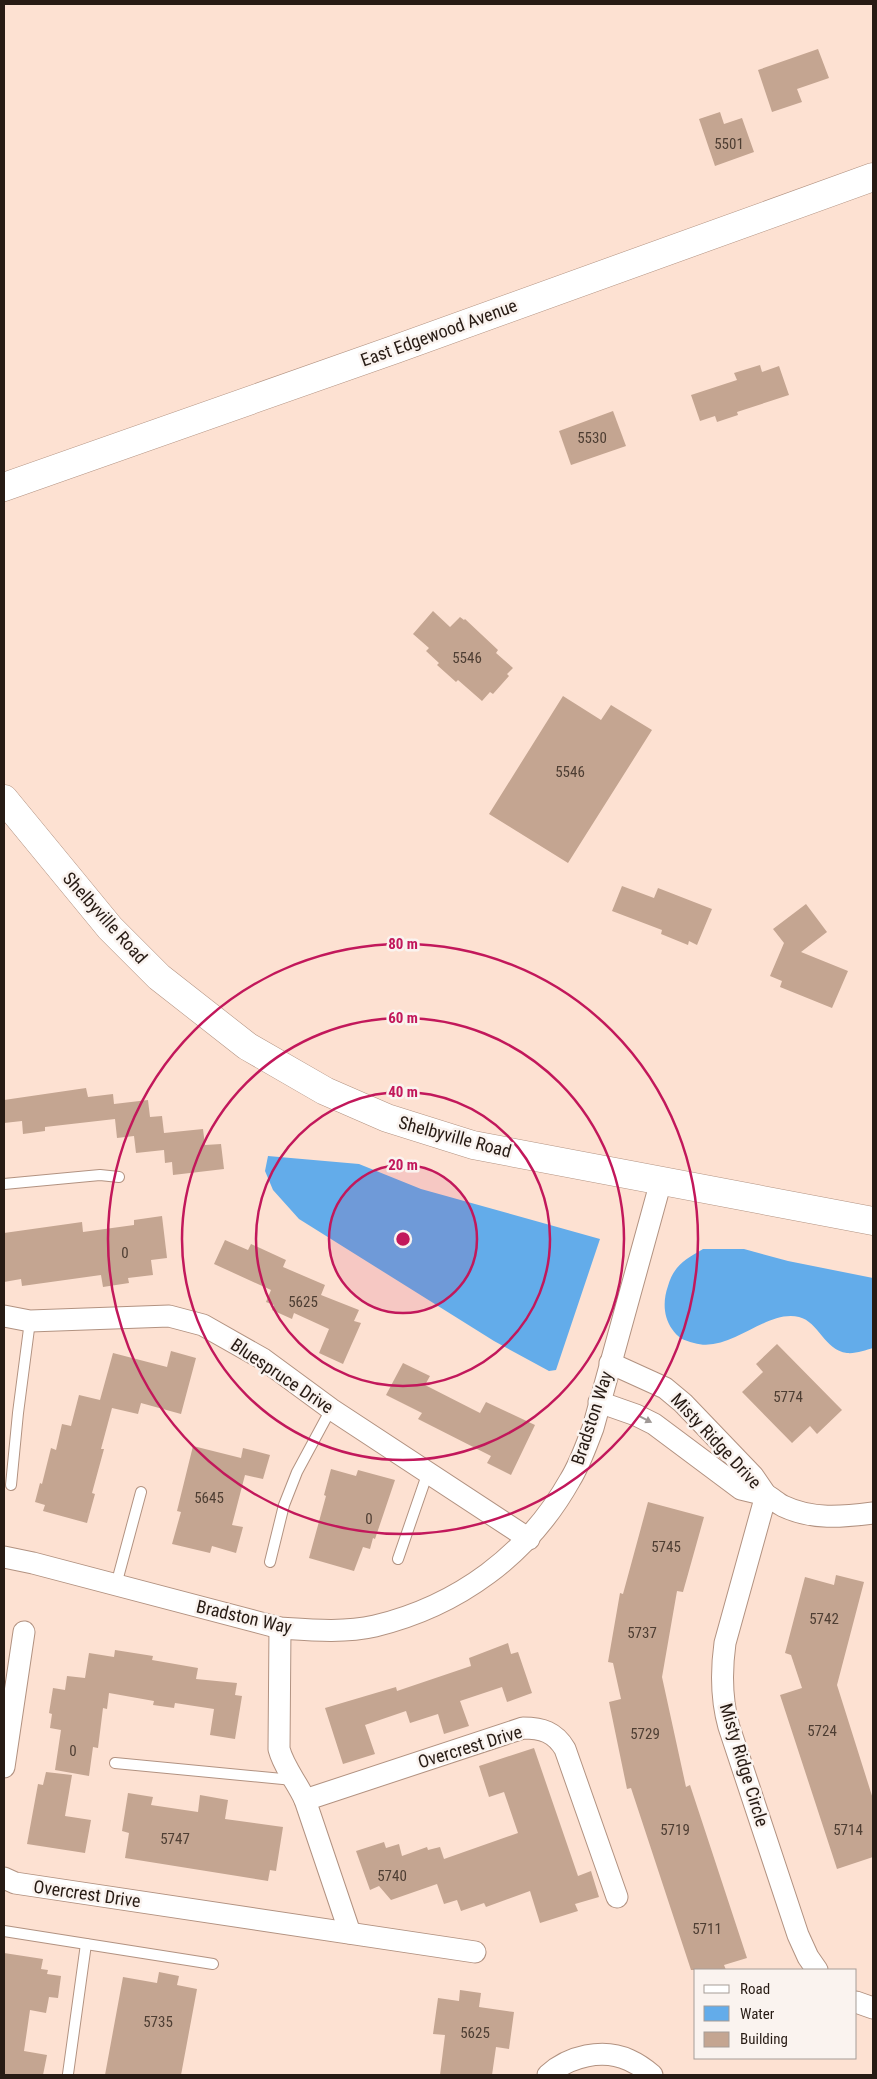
<svg xmlns="http://www.w3.org/2000/svg" width="877" height="2079" font-family="'Roboto Condensed',sans-serif">
  <style>
    .water { fill: #63acea }
    .building { fill: #c4a591 }
    .lines { fill: none; stroke-linecap: round; stroke-linejoin: round }
    .service-casing { stroke: #b29281; stroke-width: 12 }
    .minor-casing { stroke: #b29281; stroke-width: 23 }
    .secondary-casing { stroke: #b29281; stroke-width: 29 }
    .service { stroke: #fff; stroke-width: 10 }
    .minor { stroke: #fff; stroke-width: 21 }
    .secondary { stroke: #fff; stroke-width: 28 }
    .oneway { fill: #9e9895 }
    .ring { fill: none; stroke: #c2185b; stroke-width: 2.5 }
    .labels { text-anchor: middle; stroke-width: 5; stroke-linejoin: round; paint-order: stroke }
    .number-label { font-size: 15px; fill: #4e3e33 }
    .street-label { font-size: 18px; fill: #271b14; stroke: #faf3ef }
    .centre { fill: #c2185b; stroke: #faf3ef; stroke-width: 2.5 }
    .ring-label { font-size: 15px; text-anchor: middle; font-weight: bold; fill: #c2185b; stroke: #faf3ef; stroke-width: 5; stroke-linejoin: round; paint-order: stroke }
  </style>
  <rect width="100%" height="100%" fill="#fde1d2"/>
  <g class="water">
    <path d="M 268,1156 L 359,1164 L 421,1189 L 600,1239 L 556,1370 L 549,1371 L 494,1341 L 299,1219 L 273,1190 L 265,1171 Z"/>
    <path d="M 703,1249 L 744,1249 L 788,1261 L 873,1278 L 873,1348 C 866,1350 855,1354 847,1353 C 824,1350 819,1322 799,1317 C 766,1309 730,1354 694,1343 C 683,1340 678,1338 672,1329 C 663,1316 663,1300 668,1286 C 674,1265 686,1259 703,1249 Z"/>
  </g>
  <g class="building">
    <path d="M 818,49 L 829,78 L 797,89 L 802,102 L 772,112 L 758,70 Z"/>
    <path d="M 720,112 L 724,124 L 742,118 L 754,152 L 715,166 L 699,119 Z"/>
    <path d="M 760,365 L 762,372 L 779,366 L 789,395 L 737,412 L 738,415 L 717,422 L 715,416 L 700,421 L 691,395 L 737,380 L 734,373 Z"/>
    <path d="M 613,411 L 626,446 L 571,465 L 559,431 Z"/>
    <path d="M 433,611 L 450,627 L 460,617 L 464,620 L 465,619 L 498,650 L 496,653 L 513,668 L 507,674 L 509,676 L 493,694 L 490,692 L 482,701 L 458,680 L 456,682 L 437,665 L 439,663 L 426,651 L 429,648 L 413,634 Z"/>
    <path d="M 563,696 L 601,720 L 611,705 L 652,730 L 568,863 L 489,814 Z"/>
    <path d="M 622,886 L 654,898 L 658,888 L 712,909 L 697,945 L 689,941 L 688,945 L 661,934 L 662,930 L 612,911 Z"/>
    <path d="M 806,904 L 827,932 L 801,952 L 848,971 L 832,1008 L 780,987 L 782,981 L 770,976 L 784,943 L 773,929 Z"/>
    <path d="M 86,1088 L 88,1097 L 113,1094 L 114,1104 L 148,1100 L 150,1117 L 162,1116 L 164,1133 L 203,1129 L 205,1145 L 221,1144 L 224,1169 L 173,1175 L 172,1162 L 165,1163 L 164,1150 L 136,1153 L 134,1136 L 117,1138 L 115,1119 L 45,1127 L 45,1131 L 23,1134 L 22,1121 L 4,1123 L 4,1100 Z"/>
    <path d="M 162,1216 L 167,1258 L 151,1260 L 153,1275 L 128,1278 L 129,1283 L 103,1287 L 101,1275 L 22,1286 L 21,1279 L 4,1282 L 4,1233 L 82,1222 L 83,1232 L 134,1225 L 134,1220 Z"/>
    <path d="M 225,1240 L 248,1250 L 251,1244 L 286,1260 L 283,1267 L 325,1285 L 321,1295 L 359,1310 L 354,1321 L 361,1323 L 343,1364 L 319,1353 L 329,1329 L 294,1313 L 292,1319 L 272,1310 L 274,1305 L 266,1302 L 271,1290 L 214,1264 Z"/>
    <path d="M 777,1344 L 842,1410 L 817,1434 L 810,1426 L 792,1443 L 742,1392 L 763,1372 L 756,1364 Z"/>
    <path d="M 171,1351 L 196,1358 L 181,1414 L 141,1403 L 138,1414 L 112,1408 L 101,1449 L 104,1449 L 92,1493 L 95,1494 L 87,1523 L 43,1511 L 45,1505 L 35,1502 L 40,1483 L 42,1484 L 51,1448 L 56,1450 L 62,1424 L 71,1426 L 79,1395 L 100,1400 L 113,1353 L 167,1367 Z"/>
    <path d="M 403,1363 L 430,1376 L 425,1385 L 480,1413 L 486,1402 L 535,1425 L 511,1475 L 487,1463 L 491,1456 L 418,1419 L 422,1413 L 386,1395 Z"/>
    <path d="M 193,1446 L 241,1458 L 243,1448 L 270,1455 L 263,1479 L 245,1475 L 232,1525 L 243,1527 L 236,1553 L 212,1546 L 210,1553 L 172,1544 L 181,1512 L 177,1511 Z"/>
    <path d="M 331,1469 L 356,1476 L 358,1470 L 395,1480 L 375,1539 L 373,1538 L 370,1549 L 363,1547 L 354,1571 L 309,1558 L 326,1496 L 324,1495 Z"/>
    <path d="M 648,1502 L 704,1517 L 683,1592 L 677,1591 L 662,1677 L 686,1787 L 690,1785 L 747,1958 L 724,1965 L 726,1970 L 691,1970 L 631,1788 L 627,1789 L 609,1702 L 621,1699 L 613,1663 L 608,1662 L 620,1593 L 623,1594 Z"/>
    <path d="M 836,1575 L 864,1582 L 837,1685 L 873,1799 L 873,1857 L 837,1869 L 780,1695 L 802,1688 L 791,1655 L 785,1653 L 805,1577 L 834,1585 Z"/>
    <path d="M 508,1643 L 511,1654 L 518,1652 L 532,1693 L 507,1702 L 502,1687 L 460,1701 L 469,1726 L 444,1734 L 438,1714 L 410,1723 L 406,1711 L 365,1725 L 375,1754 L 343,1764 L 325,1708 L 396,1687 L 397,1691 L 471,1666 L 469,1658 Z"/>
    <path d="M 115,1650 L 153,1656 L 152,1660 L 198,1668 L 196,1679 L 237,1683 L 235,1695 L 242,1696 L 235,1739 L 210,1735 L 214,1709 L 175,1703 L 174,1708 L 153,1705 L 154,1701 L 109,1693 L 107,1709 L 103,1708 L 98,1748 L 93,1747 L 89,1776 L 55,1770 L 61,1730 L 50,1728 L 52,1714 L 49,1713 L 53,1688 L 65,1690 L 67,1676 L 85,1678 L 89,1653 L 114,1657 Z"/>
    <path d="M 534,1748 L 578,1876 L 591,1871 L 599,1897 L 575,1904 L 578,1911 L 540,1923 L 530,1891 L 486,1907 L 484,1903 L 461,1911 L 457,1900 L 444,1904 L 437,1884 L 391,1900 L 379,1886 L 370,1890 L 356,1851 L 384,1842 L 386,1848 L 399,1844 L 402,1856 L 427,1847 L 428,1850 L 440,1847 L 444,1859 L 518,1833 L 504,1792 L 489,1797 L 479,1766 Z"/>
    <path d="M 46,1772 L 72,1775 L 65,1816 L 91,1820 L 85,1853 L 27,1844 L 38,1784 L 43,1785 Z"/>
    <path d="M 128,1793 L 153,1797 L 151,1805 L 198,1812 L 200,1795 L 228,1800 L 225,1819 L 283,1827 L 276,1871 L 270,1870 L 268,1881 L 125,1858 L 129,1833 L 122,1831 Z"/>
    <path d="M 4,1953 L 43,1959 L 41,1969 L 48,1970 L 47,1974 L 61,1976 L 58,1998 L 49,1997 L 46,2013 L 30,2010 L 24,2051 L 47,2055 L 43,2075 L 4,2075 Z"/>
    <path d="M 159,1972 L 179,1976 L 177,1985 L 197,1989 L 181,2075 L 105,2075 L 123,1977 L 157,1983 Z"/>
    <path d="M 460,1990 L 481,1993 L 479,2007 L 514,2012 L 509,2049 L 496,2047 L 492,2075 L 440,2075 L 445,2035 L 433,2034 L 438,1998 L 459,2001 Z"/>
  </g>
  <g class="lines">
    <g class="service-casing">
      <g id="service">
        <path d="M 4,1184 L 100,1175 L 119,1177"/>
        <path d="M 11,1485 L 18,1413 L 30,1321"/>
        <path d="M 398,1559 L 428,1472"/>
        <path d="M 270,1562 L 284,1505 L 297,1472 L 331,1409"/>
        <path d="M 116,1585 L 141,1492"/>
        <path d="M 115,1763 L 293,1780"/>
        <path d="M 4,1931 L 213,1964"/>
        <path d="M 68,2074 L 86,1944"/>
      </g>
    </g>
    <g class="minor-casing">
      <g id="minor">
        <path d="M 4,1316 L 30,1321 L 169,1316 L 203,1325 L 263,1359 L 331,1409 L 529,1539"/>
        <path d="M 599,1402 L 636,1415 L 654,1424 L 741,1489 L 766,1495 L 753,1476 L 683,1403 L 665,1388 L 610,1363"/>
        <path d="M 4,1557 L 33,1563 L 280,1628 C 311,1630 345,1633 375,1626 C 458,1606 528,1555 570,1480 C 580,1464 586,1446 593,1428 L 661,1181"/>
        <path d="M 280,1628 L 279,1749 C 284,1768 297,1782 305,1800 L 350,1933"/>
        <path d="M 4,1767 L 24,1632"/>
        <path d="M 305,1800 L 523,1728 C 542,1728 555,1732 565,1749 L 617,1897"/>
        <path d="M 4,1878 L 15,1883 L 475,1952"/>
        <path d="M 817,1970 L 808,1957 L 798,1935 L 729,1727 C 721,1699 721,1672 725,1643 L 766,1495 C 772,1498 777,1503 783,1506 C 812,1520 842,1517 873,1513"/>
        <path d="M 856,2002 L 873,2008"/>
        <path d="M 548,2075 C 569,2056 603,2048 629,2060 C 638,2064 645,2069 652,2075"/>
      </g>
    </g>
    <g class="secondary-casing">
      <g id="secondary">
        <path d="M 4,487 L 396,349 L 873,177"/>
        <path d="M 4,799 L 110,928 L 159,977 L 247,1046 L 325,1091 L 387,1118 L 473,1145 L 873,1221"/>
      </g>
    </g>
    <use href="#service" class="service"/>
    <use href="#minor" class="minor"/>
    <use href="#secondary" class="secondary"/>
  </g>
  <defs><path id="oneway-solid" d="M-6-.8H1V-3.2L6.5 0L1 3.2V.8H-6Z" transform="scale(1.25)"/></defs>
  <use class="oneway" href="#oneway-solid" transform="translate(645 1419) rotate(27)"/>
  <circle cx="403" cy="1239" r="74" fill="#c2185b" fill-opacity=".12"/>
  <g class="ring">
    <circle cx="403" cy="1239" r="74"/>
    <circle cx="403" cy="1239" r="147"/>
    <circle cx="403" cy="1239" r="221"/>
    <circle cx="403" cy="1239" r="295"/>
  </g>
  <g class="labels">
    <g class="number-label">
      <text x="729" y="149">5501</text>
      <text x="592" y="443">5530</text>
      <text x="467" y="663">5546</text>
      <text x="570" y="777">5546</text>
      <text x="125" y="1258">0</text>
      <text x="303" y="1307">5625</text>
      <text x="788" y="1402">5774</text>
      <text x="209" y="1503">5645</text>
      <text x="369" y="1524">0</text>
      <text x="666" y="1552">5745</text>
      <text x="824" y="1624">5742</text>
      <text x="642" y="1638">5737</text>
      <text x="822" y="1736">5724</text>
      <text x="645" y="1739">5729</text>
      <text x="73" y="1756">0</text>
      <text x="675" y="1835">5719</text>
      <text x="848" y="1835">5714</text>
      <text x="175" y="1844">5747</text>
      <text x="392" y="1881">5740</text>
      <text x="707" y="1934">5711</text>
      <text x="158" y="2027">5735</text>
      <text x="475" y="2038">5625</text>
    </g>
    <g class="street-label">
      <text transform="translate(439 333) rotate(-20)" y="6">East Edgewood Avenue</text>
      <text transform="translate(105 918) rotate(48)" y="6">Shelbyville Road</text>
      <text transform="translate(455 1137) rotate(15)" y="6">Shelbyville Road</text>
      <text transform="translate(282 1376) rotate(34)" y="6">Bluespruce Drive</text>
      <text transform="translate(592 1418) rotate(-72)" y="6">Bradston Way</text>
      <text transform="translate(716 1441) rotate(47)" y="6">Misty Ridge Drive</text>
      <text transform="translate(244 1617) rotate(13)" y="6">Bradston Way</text>
      <text transform="translate(470 1747) rotate(-17)" y="6">Overcrest Drive</text>
      <text transform="translate(744 1765) rotate(73)" y="6">Misty Ridge Circle</text>
      <text transform="translate(87 1894) rotate(8)" y="6">Overcrest Drive</text>
    </g>
  </g>
  <circle cx="403" cy="1239" r="8" class="centre"/>
  <g class="ring-label">
    <text x="403" y="949">80 m</text>
    <text x="403" y="1023">60 m</text>
    <text x="403" y="1097">40 m</text>
    <text x="403" y="1170">20 m</text>
  </g>
  <rect width="877" height="2079" fill="none" stroke="#271b14" stroke-width="10"/>
  <rect x="694" y="1969" width="162" height="90" fill="#faf3ef" stroke="#a69d97"/>
  <rect x="704" y="1985" width="25" height="8" fill="#ffffff" stroke="#a69d97"/>
  <text x="740" y="1994" font-size="15" fill="#271b14">Road</text>
  <rect x="704" y="2006" width="25" height="15" fill="#63acea" stroke="#a69d97"/>
  <text x="740" y="2019" font-size="15" fill="#271b14">Water</text>
  <rect x="704" y="2032" width="25" height="15" fill="#c4a591" stroke="#a69d97"/>
  <text x="740" y="2044" font-size="15" fill="#271b14">Building</text>
</svg>
